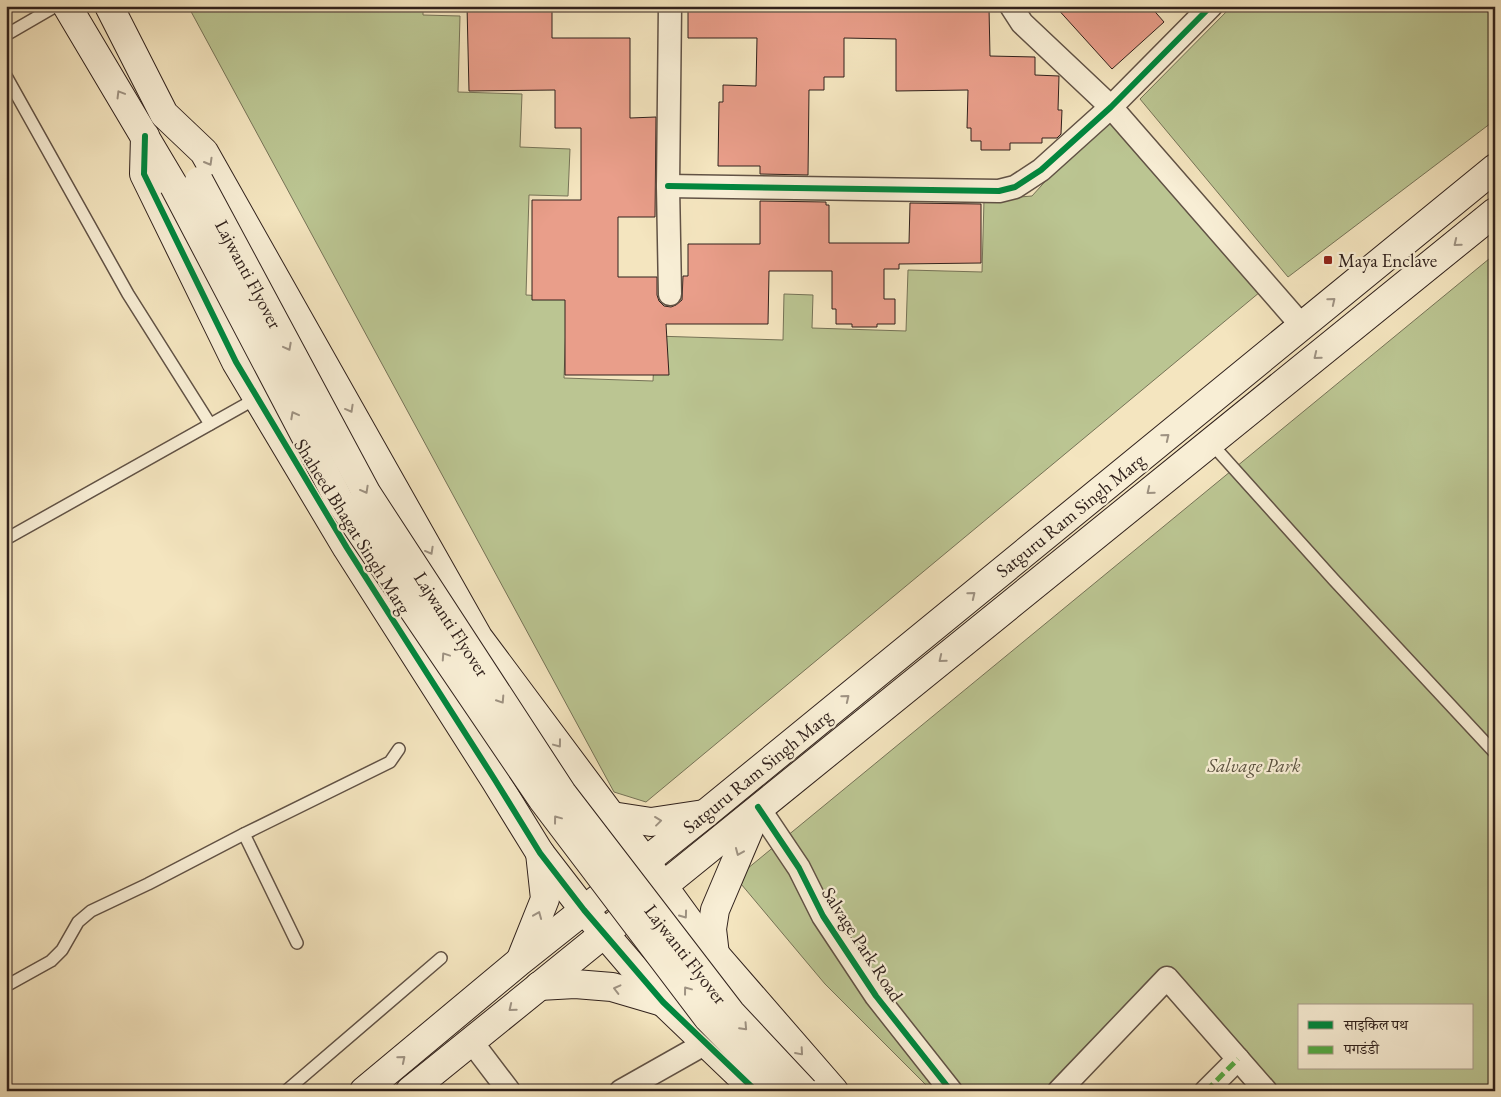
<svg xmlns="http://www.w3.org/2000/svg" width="1501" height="1097" font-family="'EB Garamond','Noto Serif Devanagari',serif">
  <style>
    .green { fill: #bbc592; stroke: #767357; fill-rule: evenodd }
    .building { fill: #e99e8a; stroke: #30211c }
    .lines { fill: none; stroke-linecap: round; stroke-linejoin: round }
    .lane-casing { stroke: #615245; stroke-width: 14 }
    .street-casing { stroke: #615245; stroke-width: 25 }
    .secondary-casing { stroke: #30211c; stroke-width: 30 }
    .lane { stroke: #f8eed5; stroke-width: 11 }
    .street { stroke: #f8eed5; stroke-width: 22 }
    .secondary { stroke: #f8eed5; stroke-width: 28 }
    .secondary-bridge-casing { stroke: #30211c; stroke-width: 30; stroke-linecap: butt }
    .secondary-bridge { stroke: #f8eed5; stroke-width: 28 }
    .quiet { stroke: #54aa43; stroke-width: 5; stroke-dasharray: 10 5; stroke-linecap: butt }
    .cycleway-casing { stroke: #f8eed5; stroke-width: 9 }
    .cycleway { stroke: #00873e; stroke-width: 6 }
    .oneway { stroke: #9e9282 }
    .poi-dot { fill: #8f2418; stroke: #f8eed5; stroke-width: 2 }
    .labels { text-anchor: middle; stroke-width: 4.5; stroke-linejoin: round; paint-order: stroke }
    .poi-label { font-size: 19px; fill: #30211c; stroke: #f8eed5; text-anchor: start }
    .street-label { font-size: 19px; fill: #30211c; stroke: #f8eed5 }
    .park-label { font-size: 19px; font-style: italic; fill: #5a523f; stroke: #f8eed5 }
  </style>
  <rect width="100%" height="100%" fill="#f4e5bf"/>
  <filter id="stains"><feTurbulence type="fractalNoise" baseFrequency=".004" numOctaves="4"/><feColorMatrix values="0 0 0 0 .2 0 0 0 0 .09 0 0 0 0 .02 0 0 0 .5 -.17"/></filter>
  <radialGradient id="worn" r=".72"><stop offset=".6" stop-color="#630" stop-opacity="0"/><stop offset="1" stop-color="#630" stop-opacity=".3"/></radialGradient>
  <g class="green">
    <path d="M 188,6 L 423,6 L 423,15 L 460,16 L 458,92 L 522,94 L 520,147 L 570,149 L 568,196 L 529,195 L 526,295 L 567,297 L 564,378 L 653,381 L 655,336 L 783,340 L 784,294 L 813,295 L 812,328 L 906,331 L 908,270 L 982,272 L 984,200 L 1032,196 L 1107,113 L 1260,292 L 646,802 L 614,792 Z"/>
    <path d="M 1232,6 L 1495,6 L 1495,120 L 1288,277 L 1140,99 Z"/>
    <path d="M 1495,254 L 1495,1091 L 1258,1091 L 1160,986 L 1052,1091 L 932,1091 L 825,984 L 736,878 ZM 1300,1006 L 1472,1006 L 1472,1068 L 1300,1068 Z"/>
  </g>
  <g class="building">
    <path d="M 467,6 L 552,6 L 552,38 L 630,38 L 630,118 L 656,117 L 655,217 L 618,217 L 618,277 L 657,277 L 657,295 L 659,301 L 664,306 L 671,307 L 676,305 L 682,300 L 683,276 L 688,276 L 688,244 L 760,244 L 760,201 L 826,202 L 826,205 L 829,205 L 829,243 L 909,243 L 910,203 L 981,204 L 981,263 L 899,264 L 899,269 L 884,269 L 884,299 L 895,299 L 895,324 L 877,324 L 877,327 L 852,327 L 852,324 L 836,324 L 836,309 L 832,309 L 832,271 L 769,271 L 768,324 L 666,324 L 669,375 L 565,375 L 565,300 L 532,300 L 532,200 L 581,200 L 581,128 L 555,128 L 555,90 L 469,91 Z"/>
    <path d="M 694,6 L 838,8 L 838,6 L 894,6 L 894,9 L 989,8 L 990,56 L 1035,57 L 1035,75 L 1059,76 L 1058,110 L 1062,110 L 1061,134 L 1057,138 L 1042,138 L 1042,143 L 1010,143 L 1010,150 L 981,150 L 981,141 L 971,141 L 971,128 L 967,128 L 968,90 L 896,91 L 896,39 L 844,38 L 844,77 L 824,77 L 824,90 L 809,90 L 808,175 L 760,174 L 760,166 L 718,166 L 719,102 L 723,102 L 723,85 L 756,86 L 757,38 L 688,38 L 688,9 L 694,9 Z"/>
    <path d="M 1055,6 L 1150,6 L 1164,22 L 1112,69 Z"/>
  </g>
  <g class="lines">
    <g class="lane-casing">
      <g id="lane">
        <path d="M 6,35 L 56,6"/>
        <path d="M 6,76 L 128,294 L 210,424"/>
        <path d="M 1210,442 L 1334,580 L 1495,753"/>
        <path d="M 6,539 L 257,398"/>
        <path d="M 244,834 L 297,943"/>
        <path d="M 6,986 L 51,961 L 62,950 L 78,922 L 91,911 L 148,884 L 244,834 L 390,762 L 399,749"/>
        <path d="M 286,1091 L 441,958"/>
      </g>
    </g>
    <g class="street-casing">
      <g id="street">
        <path d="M 1011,6 L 1022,23 L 1111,107 L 1302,326"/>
        <path d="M 668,186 L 999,191 L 1015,187 L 1041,170 L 1111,107 L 1211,6"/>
        <path d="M 670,294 L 668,186 L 670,6"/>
        <path d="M 758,807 L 799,868 L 823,916 L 876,996 L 951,1091"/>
        <path d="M 471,1041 L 509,1091"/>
        <path d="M 621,1091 L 706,1043"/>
        <path d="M 1059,1091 L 1167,978 L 1266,1091"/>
        <path d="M 1206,1091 L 1238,1059"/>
      </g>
    </g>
    <g class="secondary-casing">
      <g id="secondary">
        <path d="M 67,6 L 174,186"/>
        <path d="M 109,6 L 164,114 L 204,152 L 478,637 L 645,861 L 701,938 L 834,1091"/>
        <path d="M 145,136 L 144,174 L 236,362 L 347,548 L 495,780 L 540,853 L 584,910 L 663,1002 L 756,1091"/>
        <path d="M 612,816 L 651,822 L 704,814"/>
        <path d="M 715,955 L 712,929 L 715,910 L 757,811"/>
        <path d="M 521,959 L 545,899 L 540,853"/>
        <path d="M 539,986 L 575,984 L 612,987 L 663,1002"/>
        <path d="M 364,1091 L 520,961 L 705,814 L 1495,168"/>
        <path d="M 410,1091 L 1495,212"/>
      </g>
    </g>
    <use href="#lane" class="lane"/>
    <use href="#street" class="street"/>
    <use href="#secondary" class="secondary"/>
    <g class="secondary-bridge-casing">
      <g id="secondary-bridge">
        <path d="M 199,181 L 367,494 L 562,793 L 731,1013 L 804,1091"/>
        <path d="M 174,186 L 339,500 L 542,799 L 708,1018 L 772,1084"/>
      </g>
    </g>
    <use href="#secondary-bridge" class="secondary-bridge"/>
    <path class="quiet" d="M 1206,1091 L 1238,1059"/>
    <g class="cycleway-casing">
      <g id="cycleway">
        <path d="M 145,136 L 144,174 L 236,362 L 347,548 L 495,780 L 540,853 L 584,910 L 663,1002 L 756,1091"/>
        <path d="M 668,186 L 999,191 L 1015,187 L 1041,170 L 1111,107 L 1211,6"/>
        <path d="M 758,807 L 799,868 L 823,916 L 876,996 L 951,1091"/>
      </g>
    </g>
    <use href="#cycleway" class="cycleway"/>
  </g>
  <defs><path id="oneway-chevron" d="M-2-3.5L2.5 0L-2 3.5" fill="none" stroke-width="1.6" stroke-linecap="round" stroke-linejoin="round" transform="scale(1.25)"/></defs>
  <g class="oneway">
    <use href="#oneway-chevron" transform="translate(120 94) rotate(-121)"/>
    <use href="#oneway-chevron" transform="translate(209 162) rotate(60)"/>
    <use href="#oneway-chevron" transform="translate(1457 243) rotate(141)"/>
    <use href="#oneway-chevron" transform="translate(1332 301) rotate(-39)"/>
    <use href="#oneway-chevron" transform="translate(288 347) rotate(62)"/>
    <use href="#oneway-chevron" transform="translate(1317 356) rotate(141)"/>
    <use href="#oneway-chevron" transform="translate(350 409) rotate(61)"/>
    <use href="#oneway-chevron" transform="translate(294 415) rotate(-118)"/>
    <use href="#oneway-chevron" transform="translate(1166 437) rotate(-39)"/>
    <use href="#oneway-chevron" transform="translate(365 490) rotate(61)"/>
    <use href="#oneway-chevron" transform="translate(1150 491) rotate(141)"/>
    <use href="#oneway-chevron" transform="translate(430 551) rotate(61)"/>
    <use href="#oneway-chevron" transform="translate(972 595) rotate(-39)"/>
    <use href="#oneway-chevron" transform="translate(445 656) rotate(-124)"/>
    <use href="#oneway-chevron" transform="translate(942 659) rotate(141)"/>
    <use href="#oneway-chevron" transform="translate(846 698) rotate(-39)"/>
    <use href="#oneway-chevron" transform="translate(501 700) rotate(57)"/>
    <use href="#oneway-chevron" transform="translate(558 744) rotate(53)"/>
    <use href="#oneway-chevron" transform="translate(557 819) rotate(-127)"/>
    <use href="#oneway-chevron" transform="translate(658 821) rotate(-7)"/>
    <use href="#oneway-chevron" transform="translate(739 852) rotate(113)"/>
    <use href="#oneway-chevron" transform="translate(538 915) rotate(-68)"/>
    <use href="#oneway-chevron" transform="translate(684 915) rotate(54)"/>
    <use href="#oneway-chevron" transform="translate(617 989) rotate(-166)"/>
    <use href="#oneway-chevron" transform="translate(687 990) rotate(-127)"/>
    <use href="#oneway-chevron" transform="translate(512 1008) rotate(141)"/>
    <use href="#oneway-chevron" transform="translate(744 1027) rotate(47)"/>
    <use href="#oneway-chevron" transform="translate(800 1052) rotate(49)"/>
    <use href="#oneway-chevron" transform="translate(402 1059) rotate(-40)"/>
  </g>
  <rect class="poi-dot" x="1323" y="255" width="10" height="10" rx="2.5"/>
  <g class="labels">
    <g class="poi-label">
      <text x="1338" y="267">Maya Enclave</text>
    </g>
    <g class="street-label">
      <text transform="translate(249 274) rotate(62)" y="7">Lajwanti Flyover</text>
      <text transform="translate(1070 515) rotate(-39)" y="7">Satguru Ram Singh Marg</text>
      <text transform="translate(353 526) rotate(58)" y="7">Shaheed Bhagat Singh Marg</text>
      <text transform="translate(452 624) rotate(57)" y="7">Lajwanti Flyover</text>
      <text transform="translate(757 771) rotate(-39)" y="7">Satguru Ram Singh Marg</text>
      <text transform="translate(863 944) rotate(57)" y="7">Salvage Park Road</text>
      <text transform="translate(686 954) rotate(52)" y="7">Lajwanti Flyover</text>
    </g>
    <g class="park-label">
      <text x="1254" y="772">Salvage Park</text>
    </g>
  </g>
  <rect width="1501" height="1097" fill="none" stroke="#f4e5bf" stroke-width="25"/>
  <rect x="8" y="8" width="1486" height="1082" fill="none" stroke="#30211c" stroke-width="2.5"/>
  <rect x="12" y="12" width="1476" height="1072" fill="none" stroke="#30211c"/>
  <rect x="1298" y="1004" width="175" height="65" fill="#f8eed5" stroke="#a89c8b"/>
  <rect x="1308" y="1021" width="25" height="8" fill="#00873e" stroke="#a89c8b"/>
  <text x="1344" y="1030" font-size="15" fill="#30211c">साइकिल पथ</text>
  <rect x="1308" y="1046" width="25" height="8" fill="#54aa43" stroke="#a89c8b"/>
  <text x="1344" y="1054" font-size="15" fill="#30211c">पगडंडी</text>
  <rect width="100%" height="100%" filter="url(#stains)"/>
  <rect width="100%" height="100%" fill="url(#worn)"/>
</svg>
